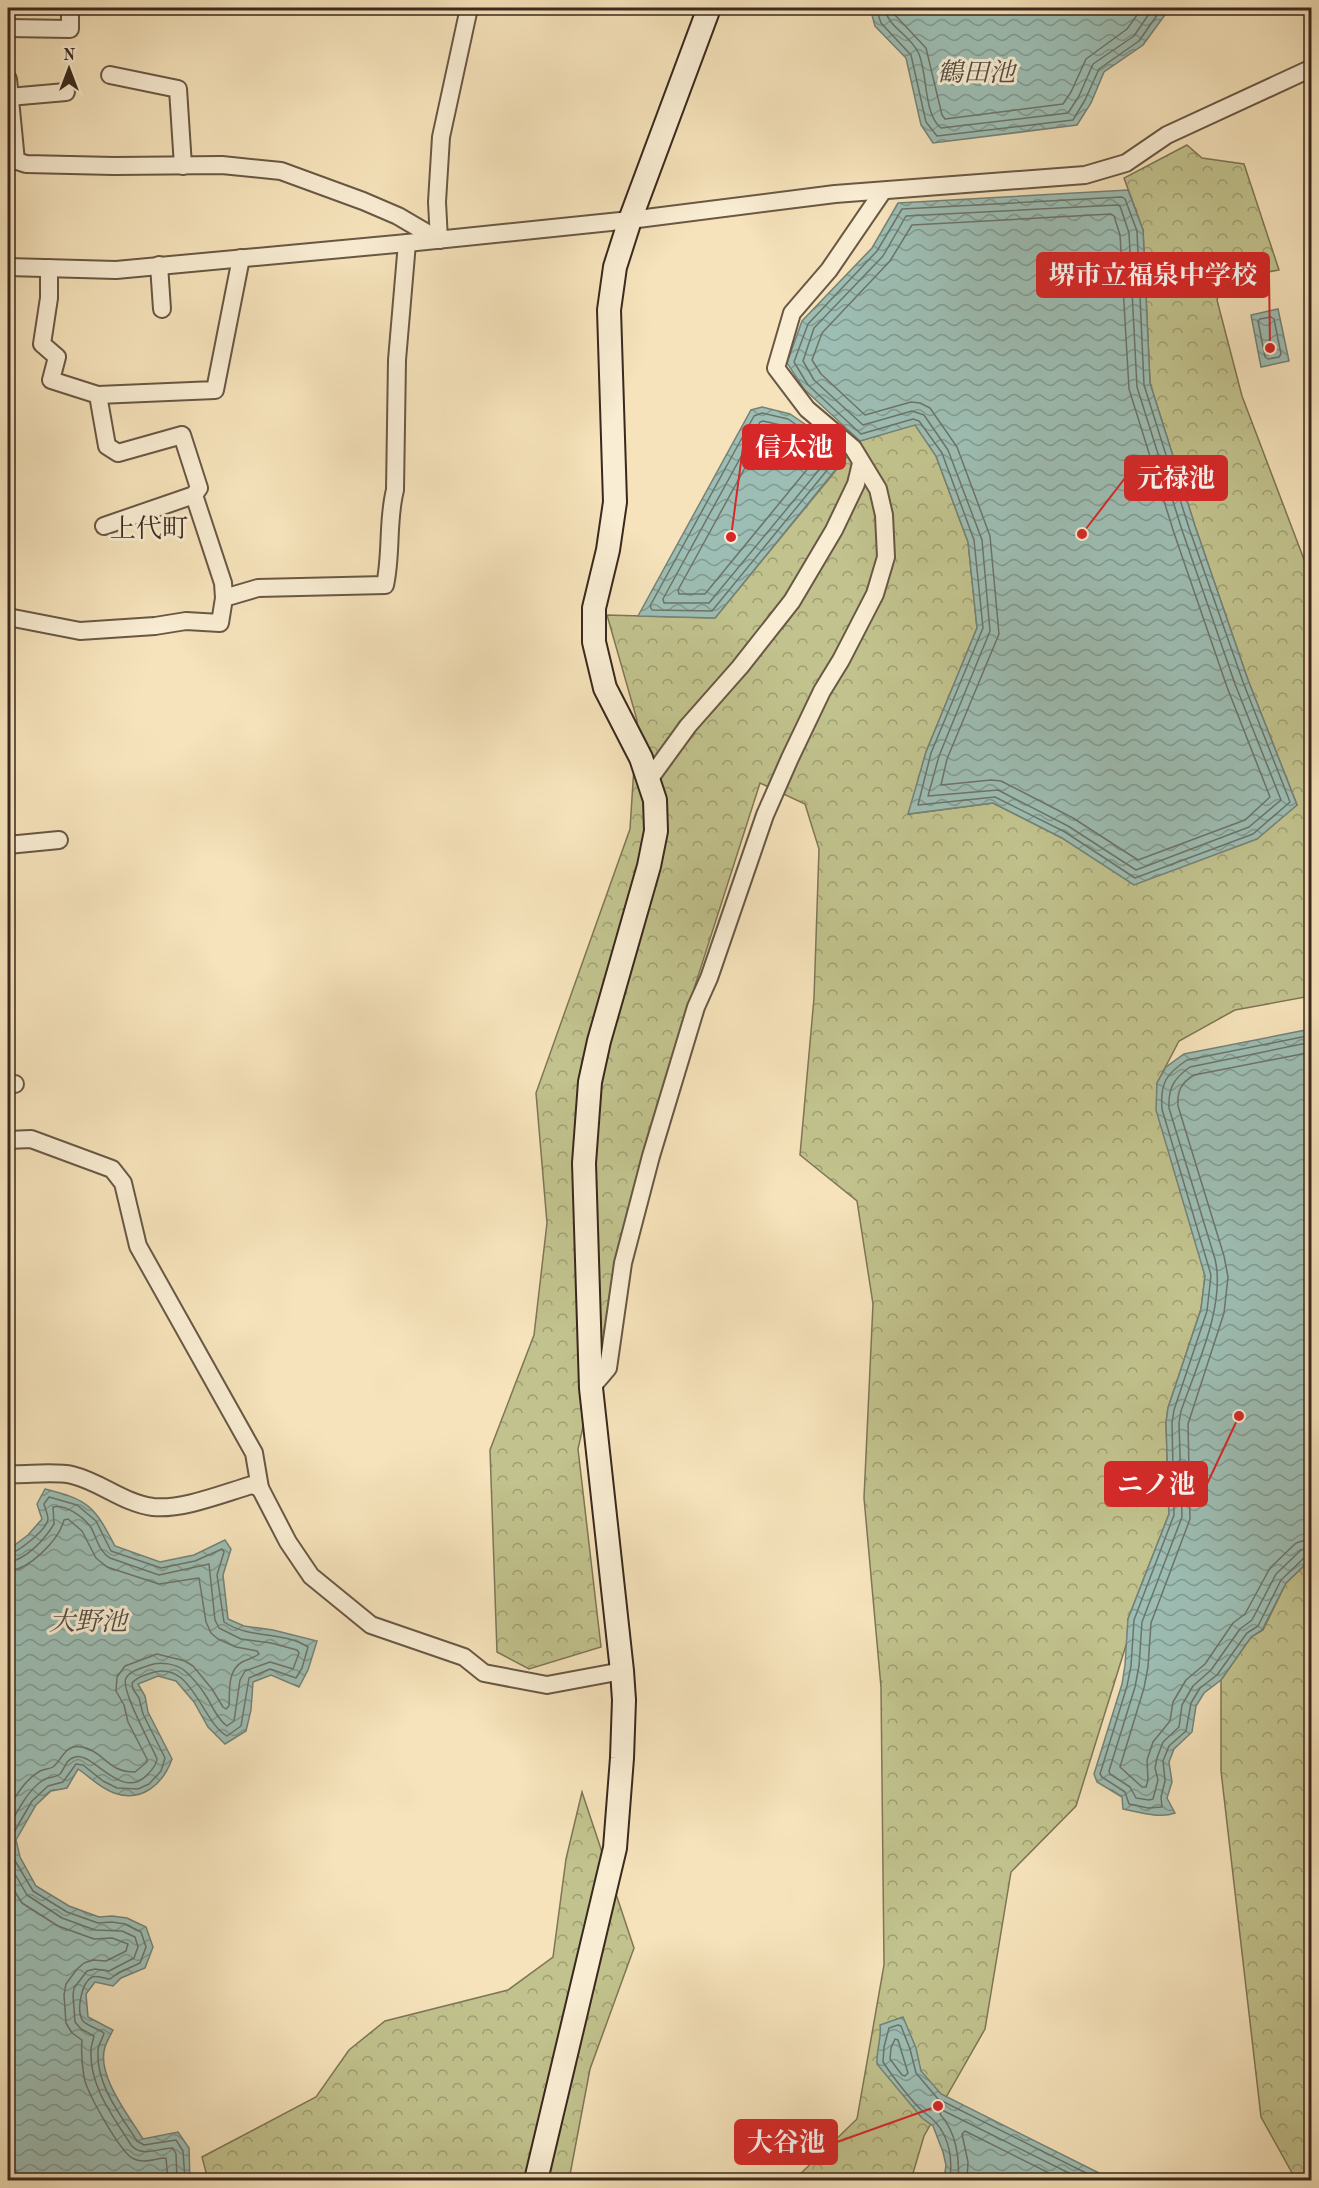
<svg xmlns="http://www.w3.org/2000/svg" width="1319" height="2188" font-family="'Old Standard TT','Noto Serif JP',serif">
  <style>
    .forest { fill: url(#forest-crowns); stroke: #7e7656; stroke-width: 1.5 }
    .water { fill: url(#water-waves); stroke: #758278; stroke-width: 1.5 }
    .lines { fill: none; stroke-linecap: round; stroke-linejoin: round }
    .shore { stroke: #6c7469; stroke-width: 1.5 }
    .street-casing { stroke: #695845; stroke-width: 20 }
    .secondary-casing { stroke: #3a291e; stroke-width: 26 }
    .street { stroke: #f9edd3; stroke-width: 16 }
    .secondary { stroke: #f9edd3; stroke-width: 22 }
    .labels { text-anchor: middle; stroke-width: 6; stroke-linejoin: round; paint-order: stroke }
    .water-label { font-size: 26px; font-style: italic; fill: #534e44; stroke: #f9edd3 }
    .neighbourhood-label { font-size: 26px; fill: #3a291e; stroke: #f9edd3 }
    .leader { fill: none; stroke: #d62828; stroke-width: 2 }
    .callout-dot { fill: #d62828; stroke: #f9edd3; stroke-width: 2 }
    .callout { fill: #d62828; stroke: #d62828; stroke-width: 2 }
    .callout-label { font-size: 26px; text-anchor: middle; font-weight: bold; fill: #fff }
  </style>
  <defs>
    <pattern id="forest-crowns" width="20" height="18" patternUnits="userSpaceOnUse" patternTransform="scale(1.5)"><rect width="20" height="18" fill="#c1c28d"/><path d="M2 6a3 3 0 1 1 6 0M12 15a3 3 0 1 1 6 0" fill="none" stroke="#9e9e73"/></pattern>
    <pattern id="water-waves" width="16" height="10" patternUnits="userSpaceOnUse" patternTransform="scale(1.5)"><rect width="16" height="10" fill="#9dbeb4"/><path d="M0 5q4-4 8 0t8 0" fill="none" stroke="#819a92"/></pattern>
  </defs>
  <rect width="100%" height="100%" fill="#f6e3bb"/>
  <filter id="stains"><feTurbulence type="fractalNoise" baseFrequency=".00333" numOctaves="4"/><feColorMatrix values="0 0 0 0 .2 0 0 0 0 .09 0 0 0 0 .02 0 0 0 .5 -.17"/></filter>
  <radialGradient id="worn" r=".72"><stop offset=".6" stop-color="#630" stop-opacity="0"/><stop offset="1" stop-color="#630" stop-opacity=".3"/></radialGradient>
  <g class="forest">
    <path d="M 1187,145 L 1202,158 L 1244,164 L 1279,270 L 1224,280 L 1217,300 L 1242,396 L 1311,578 L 1311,996 L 1235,1010 L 1179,1041 L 1157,1083 L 1205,1276 L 1201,1309 L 1168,1408 L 1166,1423 L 1169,1514 L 1128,1619 L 1127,1642 L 1076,1806 L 1011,1872 L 985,2029 L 924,2136 L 911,2180 L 794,2180 L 857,2119 L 884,1965 L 881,1687 L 864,1498 L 873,1304 L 857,1201 L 800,1155 L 814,998 L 819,849 L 805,804 L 760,783 L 675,1048 L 610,1307 L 578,1449 L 601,1647 L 529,1669 L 497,1652 L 490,1450 L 534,1335 L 547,1223 L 536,1093 L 630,829 L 637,720 L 607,615 L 715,618 L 860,441 L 915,424 L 936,456 L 968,542 L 977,628 L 926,752 L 909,814 L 993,803 L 1062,838 L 1297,805 L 1248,680 L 1195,526 L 1150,383 L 1143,230 L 1124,178 Z"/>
    <path d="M 1311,1559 L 1311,2180 L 1296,2180 L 1261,2117 L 1221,1771 L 1221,1680 L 1251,1637 L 1263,1630 L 1286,1583 Z"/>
    <path d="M 582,1792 L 634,1948 L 590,2069 L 569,2180 L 208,2180 L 202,2157 L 316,2097 L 349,2050 L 385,2021 L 508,1990 L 553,1957 L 566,1859 Z"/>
  </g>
  <g class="water">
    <path d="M 870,8 L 1170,8 L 1143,45 L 1104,72 L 1091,103 L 1077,125 L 933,143 L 921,125 L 906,58 L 875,26 Z"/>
    <path d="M 1128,190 L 1143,230 L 1150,383 L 1195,526 L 1248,680 L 1297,805 L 1257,839 L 1134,885 L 1062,838 L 993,803 L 908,814 L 926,752 L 977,628 L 968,542 L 936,456 L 915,425 L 860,441 L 804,389 L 787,363 L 802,321 L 872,248 L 898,203 Z"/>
    <path d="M 1278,309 L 1289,361 L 1261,367 L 1251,315 Z"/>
    <path d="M 762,407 L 790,414 L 840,448 L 845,458 L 715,618 L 638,616 L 751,410 Z"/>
    <path d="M 1311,1029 L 1311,1559 L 1286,1583 L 1262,1630 L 1251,1637 L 1221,1680 L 1204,1693 L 1196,1706 L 1192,1732 L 1174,1749 L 1169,1762 L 1172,1782 L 1167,1798 L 1175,1813 C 1160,1819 1138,1812 1123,1809 L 1122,1797 L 1097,1782 L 1094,1774 L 1122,1684 L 1125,1665 L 1128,1619 L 1169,1514 L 1166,1423 L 1168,1408 L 1201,1309 L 1205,1276 L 1156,1110 L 1157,1083 L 1166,1067 L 1184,1054 Z"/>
    <path d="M 45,1489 C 89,1500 94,1506 115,1546 L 160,1562 L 194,1555 L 225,1540 L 231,1549 L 223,1575 L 228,1619 L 244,1626 L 273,1630 L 317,1641 L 308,1670 L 299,1687 L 271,1675 L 253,1682 L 251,1710 L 246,1731 L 225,1744 L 208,1727 L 194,1702 L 176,1681 L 158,1676 L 138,1684 L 145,1696 L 148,1712 L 172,1759 C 163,1784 142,1803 114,1793 C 100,1788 90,1777 78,1769 L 67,1788 L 51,1791 L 36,1805 L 16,1840 L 20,1857 L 36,1886 L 69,1906 L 99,1917 L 112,1916 L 127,1918 L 146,1927 L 153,1947 L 145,1968 L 121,1978 L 113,1986 L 95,1982 L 86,1994 L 88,2017 L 113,2030 C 110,2036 107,2041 105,2047 C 96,2075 129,2116 143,2139 L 178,2132 L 189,2148 L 190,2180 L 24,2180 L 8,2161 L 8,1550 L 28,1535 L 42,1519 L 37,1504 Z"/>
    <path d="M 903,2017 L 916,2048 L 921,2071 L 941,2094 L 1113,2180 L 944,2180 L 946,2165 L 943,2152 L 933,2126 L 922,2118 L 877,2064 C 876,2051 882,2037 880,2025 Z"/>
  </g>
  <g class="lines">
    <g class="shore">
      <path d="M 876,8 L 881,23 L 911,55 L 926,122 L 937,136 L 1073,120 L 1085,100 L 1099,69 L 1139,41 L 1162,8"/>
      <path d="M 884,8 C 890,29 909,34 918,52 C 928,72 923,114 941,128 L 1068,113 L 1079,96 L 1093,64 L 1134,36 L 1153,8"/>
      <path d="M 893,8 L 895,15 L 926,48 L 942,115 L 945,119 L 1063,104 L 1071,92 L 1086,59 L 1127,29 L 1142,8"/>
      <path d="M 1122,197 L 1125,199 L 1137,231 L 1144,385 L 1189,528 L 1243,682 L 1290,802 L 1253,834 L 1135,878 L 1065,832 L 995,797 L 918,805 L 931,753 L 983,628 L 974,540 L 942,453 L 919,421 L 913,419 L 861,434 L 808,385 L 794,362 L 808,324 L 877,251 L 902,209 Z"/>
      <path d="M 1117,205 L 1120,206 L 1129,233 L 1137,387 L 1182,530 L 1235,684 L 1281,800 L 1249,827 L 1136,870 L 1068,826 L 998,790 L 928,796 L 939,756 L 990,631 L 982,540 L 948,450 L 924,415 L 912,411 L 863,425 L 814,380 L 803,361 L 814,328 L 883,256 L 906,216 Z"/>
      <path d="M 1111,214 L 1114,216 L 1120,235 L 1129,389 L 1174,533 L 1227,687 L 1270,797 L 1245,820 L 1138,860 L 1073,818 L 1001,781 L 991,780 L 941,785 L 947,759 L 999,634 L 990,536 L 957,447 L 930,408 L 920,403 L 911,402 L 865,415 L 821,374 L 812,360 L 822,333 L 890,261 L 912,225 Z"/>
      <path d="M 1271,317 L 1274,319 L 1281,354 L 1279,357 L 1268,359 L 1265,357 L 1258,321 L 1260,319 Z"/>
      <path d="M 762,413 L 788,419 L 835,452 L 837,458 L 712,611 L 652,610 L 650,606 L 754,416 Z"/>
      <path d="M 763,421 L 785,426 L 827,455 L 828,459 L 709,603 L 664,603 L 663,599 L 760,422 Z"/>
      <path d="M 767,431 L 781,435 L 814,457 L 814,461 L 705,594 L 679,594 L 678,590 L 764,433 Z"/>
      <path d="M 1312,1035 L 1187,1060 C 1166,1074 1160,1083 1162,1109 L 1211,1275 L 1207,1311 L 1174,1410 L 1172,1423 L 1174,1515 L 1134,1620 L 1131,1666 L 1127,1686 L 1100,1774 L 1102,1777 L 1125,1792 L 1129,1804 L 1148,1808 L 1162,1807 L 1161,1797 L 1165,1781 L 1163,1761 L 1169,1746 L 1186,1731 L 1191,1703 L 1200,1688 L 1217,1675 L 1247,1633 L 1258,1626 L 1281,1580 L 1305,1557 L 1312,1555"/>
      <path d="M 1312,1042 L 1190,1067 C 1174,1078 1168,1088 1169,1108 L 1215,1259 C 1226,1305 1196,1367 1181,1411 L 1179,1423 L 1182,1517 L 1142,1622 L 1139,1666 L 1135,1687 L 1109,1771 L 1110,1774 L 1130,1787 L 1136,1798 L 1149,1800 L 1153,1799 L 1158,1780 L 1155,1768 L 1157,1758 L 1163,1742 L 1179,1727 L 1182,1705 L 1193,1686 L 1211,1670 L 1240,1629 L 1252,1620 L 1276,1574 L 1301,1550 L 1312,1547"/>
      <path d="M 1312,1052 L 1194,1075 C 1181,1083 1177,1091 1178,1106 L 1224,1256 L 1228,1277 L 1224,1313 L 1188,1424 L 1190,1519 L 1151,1623 L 1148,1667 L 1144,1688 L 1120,1767 L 1142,1787 L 1146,1787 L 1148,1780 L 1147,1760 L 1153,1742 L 1170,1721 L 1173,1702 L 1186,1680 L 1205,1664 L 1233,1623 L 1245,1614 L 1270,1568 L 1296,1543 L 1312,1538"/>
      <path d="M 8,1554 C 17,1553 47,1530 48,1519 C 48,1515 45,1508 44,1504 L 49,1497 L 77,1505 L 96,1521 L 111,1551 L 161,1568 L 195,1561 L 222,1549 L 224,1552 L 217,1575 L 224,1622 C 249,1639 283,1631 308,1647 L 302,1668 L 296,1678 L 270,1669 L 249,1678 L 241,1726 L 227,1736 C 200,1721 192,1656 148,1674 C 142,1676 137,1677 132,1683 L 133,1689 L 139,1698 L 143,1714 L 165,1758 L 161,1771 L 149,1784 L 138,1789 L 117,1788 L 103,1781 L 83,1765 L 76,1764 L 63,1782 L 48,1786 L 32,1801 L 10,1839 L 14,1859 L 33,1891 L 67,1912 L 98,1923 L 112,1922 L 125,1924 L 141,1932 L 146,1947 L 140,1963 L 118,1973 L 110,1979 C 105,1979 97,1975 92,1977 C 81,1983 76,2012 83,2021 C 88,2026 98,2029 104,2033 C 103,2039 98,2044 98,2051 C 96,2085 120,2114 137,2141 L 144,2145 L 176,2140 L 183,2151 L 185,2180"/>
      <path d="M 8,1562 C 26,1560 45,1539 54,1524 L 53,1507 C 65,1504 82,1516 90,1526 C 97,1537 98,1551 110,1558 L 159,1575 L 209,1564 L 215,1620 L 219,1628 L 241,1639 L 271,1643 L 297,1650 L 299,1653 L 293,1669 L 270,1662 L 245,1671 L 240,1680 L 234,1721 L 227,1726 C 217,1719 213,1707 206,1696 C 201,1688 193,1678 185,1671 C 177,1664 160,1661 150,1665 C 142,1668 131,1670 126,1678 C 120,1689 151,1744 157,1759 C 156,1765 153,1769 148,1774 C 122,1803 93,1751 75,1757 C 66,1759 65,1768 60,1774 C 55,1778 48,1777 43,1780 C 26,1792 18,1811 8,1828"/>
      <path d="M 8,1571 C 29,1570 59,1540 64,1520 L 68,1519 L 82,1531 L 96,1558 L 107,1567 L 159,1584 L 199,1578 L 206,1622 L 211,1633 L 218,1639 L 236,1647 L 257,1651 L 259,1654 C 254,1658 248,1659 242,1662 C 227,1671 230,1691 229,1706 L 226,1709 L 223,1707 L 212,1689 L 193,1666 L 185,1661 L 157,1654 L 125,1666 L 117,1677 L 116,1691 L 124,1705 L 128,1722 L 147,1759 L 147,1762 L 135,1772 C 108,1772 107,1755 86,1748 C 65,1741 64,1758 53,1767 C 50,1769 44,1769 40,1771 C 25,1780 16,1795 8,1810"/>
      <path d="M 8,1862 L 27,1895 L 62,1918 L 95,1930 L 122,1931 L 135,1937 L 138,1947 L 134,1958 L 109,1971 L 95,1969 L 87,1971 L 74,1988 L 73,1995 L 75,2022 L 81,2029 L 94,2036 C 93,2041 91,2045 91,2050 C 89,2086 113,2116 131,2145 C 142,2158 158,2148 173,2148 L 176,2154 L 177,2180"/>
      <path d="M 8,1881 L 22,1903 L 58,1926 L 94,1939 L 112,1938 L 128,1944 L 126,1951 L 106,1961 L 93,1960 L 84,1963 L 77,1969 L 66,1984 L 64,1995 L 66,2023 L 72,2033 L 82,2040 C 81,2052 82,2065 84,2077 C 87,2093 121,2154 134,2159 C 145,2164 156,2158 166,2158 L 168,2180"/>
      <path d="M 895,2039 L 898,2040 L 908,2073 L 905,2076 L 902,2075 L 890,2059 L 891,2048 Z"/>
      <path d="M 950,2180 C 953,2154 948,2129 925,2113 C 915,2106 890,2073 883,2062 L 884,2047 L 889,2028 L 898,2025 L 901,2026 L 910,2049 L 916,2073 L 938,2099 L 1100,2180"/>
      <path d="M 958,2180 C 960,2158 956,2132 940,2114 L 942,2110 L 1083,2180"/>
      <path d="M 967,2180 L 968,2162 L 962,2134 L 965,2131 L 1063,2180"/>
    </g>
    <g class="street-casing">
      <g id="street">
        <path d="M 8,28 L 70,29 L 70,8"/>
        <path d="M 110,75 L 178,89 L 183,166"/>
        <path d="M 8,79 L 16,161"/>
        <path d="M 9,97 L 66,92"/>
        <path d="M 8,158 L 26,164 L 114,166 L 222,165 L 281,171 L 363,201 L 398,216 L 439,240"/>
        <path d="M 439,240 L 437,202 L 441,137 L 469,8"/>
        <path d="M 159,265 L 162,309"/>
        <path d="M 8,267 L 116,270 L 407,243 L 630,220 L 835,194 L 1085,175 L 1126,163 L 1167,135 L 1312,68"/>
        <path d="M 49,268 L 49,298 L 42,344 L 57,357 L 51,380 L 98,395 L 107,446 L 118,453 L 182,435 L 199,488 L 194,495 L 104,526"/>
        <path d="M 98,395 L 215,390 L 241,258"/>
        <path d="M 224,598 L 258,588 L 385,585 C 392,553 387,521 395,490 L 397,360 L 407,243"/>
        <path d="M 8,617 L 80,631 L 155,626 L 186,621 L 220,623 L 224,598 L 223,583 L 194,495"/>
        <path d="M 648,781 L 688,726 L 740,667 L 792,601 L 834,530 L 856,484 L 861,463"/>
        <path d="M 8,845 L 59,840"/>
        <path d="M 8,1084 L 15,1084"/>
        <path d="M 8,1140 L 31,1139 L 112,1169 L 123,1183 L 138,1246 L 254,1453 L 260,1488 L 288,1542 L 311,1576 L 371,1625 L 464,1657 L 484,1673 L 547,1685 L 622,1671"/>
        <path d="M 591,1388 L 608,1368 L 623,1263 L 651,1156 L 696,1007 L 709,978 L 765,815 L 790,758 L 822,691 L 841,660 L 875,594 L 886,557 L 884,515 L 878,489 L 853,448 L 807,409 L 776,368 L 792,313 L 829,270 L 883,191"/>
        <path d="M 8,1474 C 26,1475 55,1471 72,1475 C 101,1482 123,1503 153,1507 C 183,1510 224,1493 252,1485 L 260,1488"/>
      </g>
    </g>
    <g class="secondary-casing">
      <path id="secondary" d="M 536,2180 L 615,1848 L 622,1758 L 624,1700 L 622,1671 L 591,1388 L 584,1163 L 590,1082 L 599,1041 L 649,866 L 656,831 L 655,800 L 641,758 L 605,688 L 594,642 L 594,608 L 608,550 L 615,502 L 609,310 L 615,267 L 630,220 L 709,8"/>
    </g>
    <use href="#street" class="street"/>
    <use href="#secondary" class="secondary"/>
  </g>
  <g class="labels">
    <g class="water-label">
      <text x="976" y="81">鶴田池</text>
      <text x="88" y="1630">大野池</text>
    </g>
    <g class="neighbourhood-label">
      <text x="149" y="537">上代町</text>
    </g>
  </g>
  <path class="leader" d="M1270 348L1269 275M731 537L743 447M1082 534L1125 478M1239 1416L1207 1484M938 2106L837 2142"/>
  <g class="callout-dot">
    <circle cx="1270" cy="348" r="6"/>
    <circle cx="731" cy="537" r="6"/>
    <circle cx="1082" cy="534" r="6"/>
    <circle cx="1239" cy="1416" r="6"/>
    <circle cx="938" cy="2106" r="6"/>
  </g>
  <g class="callout">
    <rect x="1037" y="253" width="232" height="44" rx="6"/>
    <rect x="743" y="425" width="102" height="44" rx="6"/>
    <rect x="1125" y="456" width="102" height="44" rx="6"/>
    <rect x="1105" y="1462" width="102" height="44" rx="6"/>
    <rect x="735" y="2120" width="102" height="44" rx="6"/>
  </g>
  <g class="callout-label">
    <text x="1153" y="284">堺市立福泉中学校</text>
    <text x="794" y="456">信太池</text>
    <text x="1176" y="487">元禄池</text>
    <text x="1156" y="1493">ニノ池</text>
    <text x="786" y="2151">大谷池</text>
  </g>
  <rect width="1319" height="2188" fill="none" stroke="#f6e3bb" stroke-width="30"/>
  <rect x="9" y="9" width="1301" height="2170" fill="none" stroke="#3a291e" stroke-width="3"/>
  <rect x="15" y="15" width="1289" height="2158" fill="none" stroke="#3a291e" stroke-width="1.5"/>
  <g transform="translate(69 69)" stroke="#f9edd3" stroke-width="4.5" paint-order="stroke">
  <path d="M0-4.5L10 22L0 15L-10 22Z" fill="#3a291e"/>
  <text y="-9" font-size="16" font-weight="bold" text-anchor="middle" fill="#3a291e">N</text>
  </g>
  <rect width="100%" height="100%" filter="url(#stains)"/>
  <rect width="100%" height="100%" fill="url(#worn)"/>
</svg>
